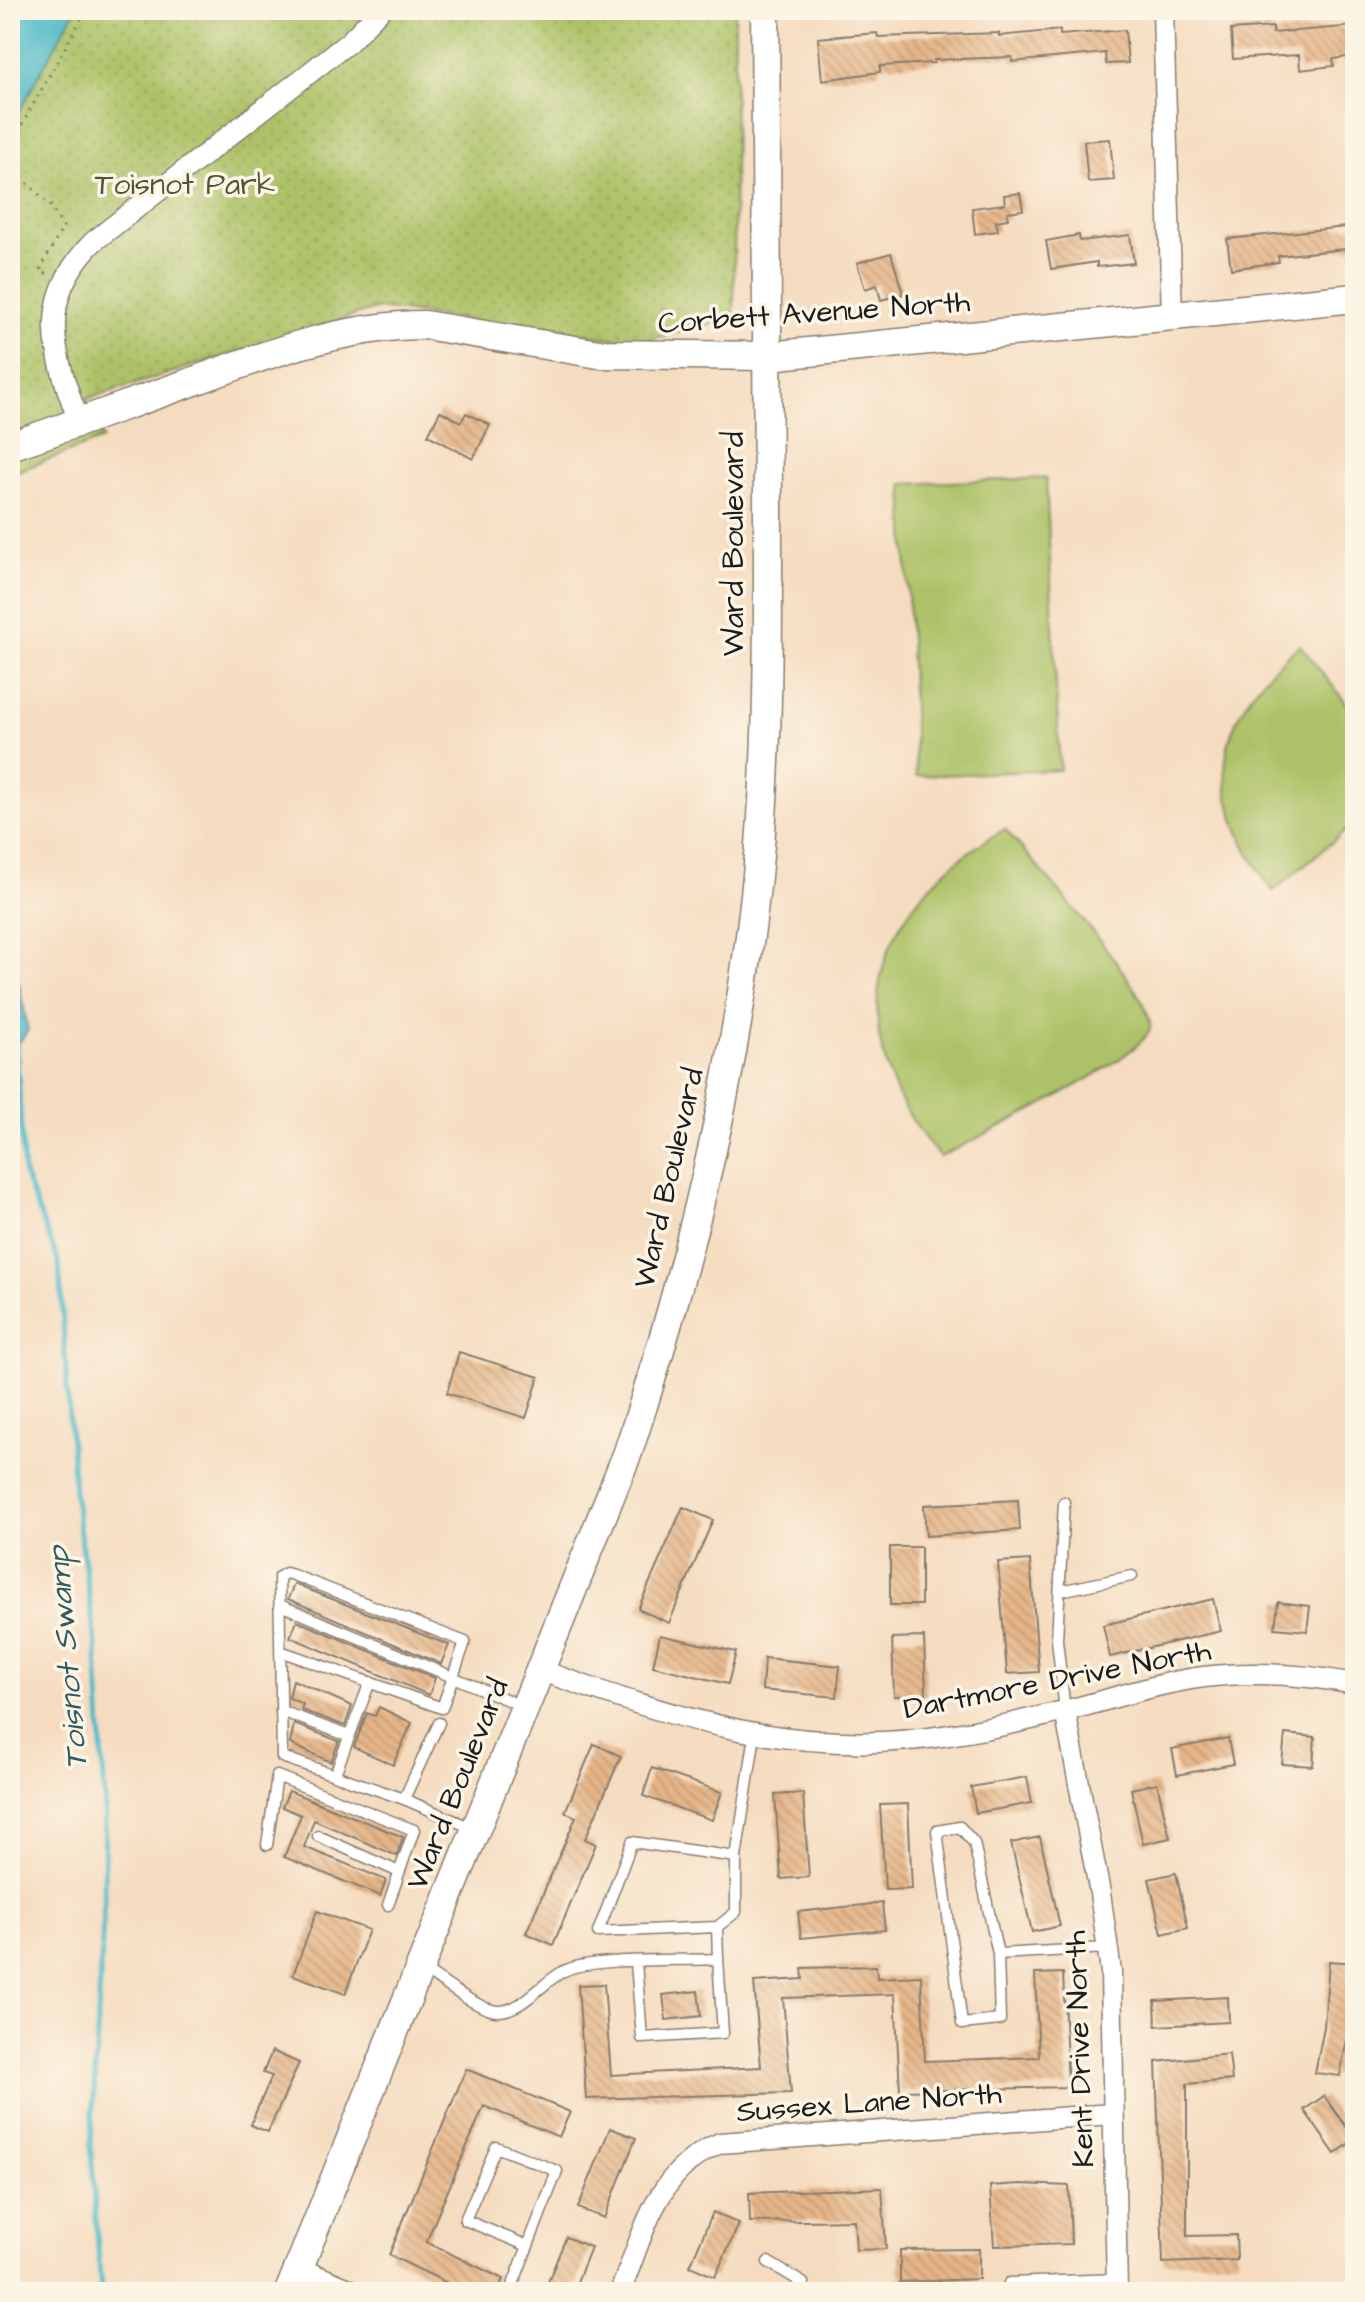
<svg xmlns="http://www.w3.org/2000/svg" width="1365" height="2302" font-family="'Architects Daughter',sans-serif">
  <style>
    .grass { fill: url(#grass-dots); stroke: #646f42; stroke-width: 2 }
    .pitch { fill: #adc267; stroke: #646f42; stroke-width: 2 }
    .water { fill: #4ebac9; stroke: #356b72; stroke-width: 2 }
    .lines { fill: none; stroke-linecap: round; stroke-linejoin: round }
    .stream { stroke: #4ebac9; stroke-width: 5 }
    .building { fill: url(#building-back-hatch) }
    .lane-casing { stroke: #887c6e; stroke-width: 13 }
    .street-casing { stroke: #887c6e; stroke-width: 23 }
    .secondary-casing { stroke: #887c6e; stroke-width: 31 }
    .path { stroke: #887c6e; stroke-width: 3; stroke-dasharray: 2 6; stroke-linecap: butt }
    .lane { stroke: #fff; stroke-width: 10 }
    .street { stroke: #fff; stroke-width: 20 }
    .secondary { stroke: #fff; stroke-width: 28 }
    .labels { text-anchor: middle; stroke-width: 7; stroke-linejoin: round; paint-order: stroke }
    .park-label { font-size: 30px; fill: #4f5636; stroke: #fcf5e5 }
    .street-label { font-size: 30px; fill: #1c1c1c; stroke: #fcf5e5 }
    .water-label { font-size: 32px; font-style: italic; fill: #305b61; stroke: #fcf5e5 }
  </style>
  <defs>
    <pattern id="grass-dots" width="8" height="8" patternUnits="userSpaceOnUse" patternTransform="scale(2)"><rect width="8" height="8" fill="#adc267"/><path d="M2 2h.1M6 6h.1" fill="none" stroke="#94a659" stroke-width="1.8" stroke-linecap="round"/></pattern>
    <pattern id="building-back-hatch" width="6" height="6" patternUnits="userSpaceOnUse" patternTransform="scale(2)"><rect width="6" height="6" fill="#e5b588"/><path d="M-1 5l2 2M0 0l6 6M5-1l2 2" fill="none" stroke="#c49b75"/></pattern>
  </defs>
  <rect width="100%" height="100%" fill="#fcf5e5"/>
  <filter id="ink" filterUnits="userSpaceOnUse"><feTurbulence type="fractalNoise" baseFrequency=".0125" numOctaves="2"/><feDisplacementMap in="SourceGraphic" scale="16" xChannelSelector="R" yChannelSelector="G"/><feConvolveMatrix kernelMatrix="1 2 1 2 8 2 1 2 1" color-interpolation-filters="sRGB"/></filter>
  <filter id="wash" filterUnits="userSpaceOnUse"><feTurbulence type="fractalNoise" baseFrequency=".006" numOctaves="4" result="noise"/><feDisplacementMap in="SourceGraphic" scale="32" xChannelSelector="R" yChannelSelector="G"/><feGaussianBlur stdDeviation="1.8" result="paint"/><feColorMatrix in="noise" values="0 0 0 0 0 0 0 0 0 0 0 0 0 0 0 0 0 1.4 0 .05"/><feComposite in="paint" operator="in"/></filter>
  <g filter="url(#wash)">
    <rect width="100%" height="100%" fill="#f5dcc0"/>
    <path class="grass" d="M 10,10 L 735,10 L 734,319 L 638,342 L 378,308 L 87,399 L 103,439 L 10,474 Z"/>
    <g class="pitch">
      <path d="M 1046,478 L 1060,770 L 916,776 L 903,484 Z"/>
      <path d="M 1300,645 L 1355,714 L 1355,823 L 1273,891 C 1205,797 1206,720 1300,645 Z"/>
      <path d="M 1005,829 C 1031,860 1156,995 1150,1028 C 1144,1059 975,1139 940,1157 C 834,1034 867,906 1005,829 Z"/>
    </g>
    <g class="water">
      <path d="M 10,10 L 75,10 L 10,128 Z"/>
      <path d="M 10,938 L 28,1030 L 17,1046 L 10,1048 Z"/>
    </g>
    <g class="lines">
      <path class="stream" d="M 16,1043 L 24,1174 L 59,1263 L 74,1491 L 97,1653 L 105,1805 L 104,1901 L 91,2147 L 101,2292"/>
    </g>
    <g id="blocks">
      <g class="building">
        <path d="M 1355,26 L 1355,56 L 1333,59 L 1334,66 L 1300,70 L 1299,55 L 1233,59 L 1231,30 L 1273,27 L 1273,33 Z"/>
        <path d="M 1060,30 L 1060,35 L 1125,30 L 1128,63 L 1106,64 L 1105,53 L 1012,62 L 1012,57 L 934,60 L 934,63 L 880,66 L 880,72 L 822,80 L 818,38 L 877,33 L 878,37 L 999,33 L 999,36 Z"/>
        <path d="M 1110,139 L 1114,180 L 1088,182 L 1084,141 Z"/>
        <path d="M 1020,193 L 1023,210 L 1007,212 L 1008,219 L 996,221 L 998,231 L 975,234 L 972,208 L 1005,204 L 1004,195 Z"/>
        <path d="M 1355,226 L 1355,248 L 1278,256 L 1279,262 L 1231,269 L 1227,239 Z"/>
        <path d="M 1079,235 L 1080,241 L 1130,235 L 1134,263 L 1097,267 L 1097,262 L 1051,269 L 1046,241 Z"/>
        <path d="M 891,253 L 903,294 L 881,300 L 877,285 L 865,289 L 857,263 Z"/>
        <path d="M 440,411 L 461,422 L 466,413 L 490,425 L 473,459 L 428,435 Z"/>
        <path d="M 459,1352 L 539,1377 L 526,1418 L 447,1393 Z"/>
        <path d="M 1018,1500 L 1020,1530 L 926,1536 L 924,1505 Z"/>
        <path d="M 683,1507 L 713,1520 L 669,1623 L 638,1609 Z"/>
        <rect x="890" y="1547" width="31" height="58"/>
        <path d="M 1030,1560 L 1039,1672 L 1007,1674 L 998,1562 Z"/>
        <path d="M 294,1584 L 449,1645 L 441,1664 L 288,1599 Z"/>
        <path d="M 1213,1599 L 1221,1631 L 1110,1657 L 1103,1625 Z"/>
        <path d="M 1278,1602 L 1310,1606 L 1307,1631 L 1275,1628 Z"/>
        <path d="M 297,1621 L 435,1678 L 429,1695 L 290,1637 Z"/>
        <path d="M 660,1635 L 736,1652 L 728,1684 L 653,1666 Z"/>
        <path d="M 924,1637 L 926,1695 L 894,1696 L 892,1638 Z"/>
        <path d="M 764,1658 L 840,1666 L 837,1697 L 762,1690 Z"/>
        <path d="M 293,1680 L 352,1706 L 345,1726 L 301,1710 L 303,1704 L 289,1698 Z"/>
        <path d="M 379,1707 L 412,1723 L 393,1765 L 354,1747 L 367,1713 L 375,1716 Z"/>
        <path d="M 294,1724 L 339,1741 L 331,1762 L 290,1744 Z"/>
        <path d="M 1285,1734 L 1315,1737 L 1313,1766 L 1282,1764 Z"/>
        <path d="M 1228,1738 L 1233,1764 L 1177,1775 L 1172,1749 Z"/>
        <path d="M 594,1744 L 621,1756 L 585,1839 L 596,1844 L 553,1945 L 526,1933 L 576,1817 L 565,1812 Z"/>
        <path d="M 652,1768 L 722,1792 L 712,1820 L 643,1796 Z"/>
        <path d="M 1027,1777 L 1032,1803 L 976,1813 L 971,1787 Z"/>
        <path d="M 1157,1783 L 1170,1838 L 1143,1844 L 1131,1789 Z"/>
        <path d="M 289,1791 L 403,1837 L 397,1856 L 314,1820 L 304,1847 L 386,1880 L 380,1896 L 284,1857 L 301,1815 L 282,1807 Z"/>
        <path d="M 803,1793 L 809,1877 L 781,1879 L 775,1795 Z"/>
        <path d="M 908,1804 L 912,1889 L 885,1890 L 880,1805 Z"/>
        <path d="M 1040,1837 L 1060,1926 L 1032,1932 L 1011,1843 Z"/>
        <path d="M 1176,1873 L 1188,1928 L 1162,1934 L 1149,1879 Z"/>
        <path d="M 882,1903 L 885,1930 L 801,1938 L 798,1912 Z"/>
        <path d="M 317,1911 L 369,1930 L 345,1994 L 293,1975 Z"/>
        <path d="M 1329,1961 L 1355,1963 L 1352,2013 L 1340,2076 L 1315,2073 L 1324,2027 Z"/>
        <path d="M 876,1966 L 877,1978 L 921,1976 L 925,2061 L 1039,2057 L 1035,1974 L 1063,1973 L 1068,2087 L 900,2091 L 895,1994 L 783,1998 L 791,2093 L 586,2099 L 578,1985 L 604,1984 L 611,2075 L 761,2067 L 754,1982 L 803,1979 L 802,1968 Z"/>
        <path d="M 698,1991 L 701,2016 L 666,2020 L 663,1995 Z"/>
        <path d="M 1228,1997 L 1229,2022 L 1156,2026 L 1155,2001 Z"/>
        <path d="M 272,2051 L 299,2063 L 268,2132 L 250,2125 L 272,2076 L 263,2073 Z"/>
        <path d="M 1229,2054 L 1232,2080 L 1187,2084 L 1187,2236 L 1236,2235 L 1237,2260 L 1163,2263 L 1156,2062 Z"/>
        <path d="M 466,2069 L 570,2112 L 559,2137 L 484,2106 L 426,2242 L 503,2279 L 497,2292 L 466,2292 L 389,2255 Z"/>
        <path d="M 1324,2096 L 1355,2139 L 1335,2154 L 1304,2110 Z"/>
        <path d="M 610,2128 L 636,2138 L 604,2218 L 578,2208 Z"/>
        <path d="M 1020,2184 L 1069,2186 L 1071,2244 L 994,2246 L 990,2186 Z"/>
        <path d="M 882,2188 L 886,2249 L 856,2250 L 854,2220 L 750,2222 L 749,2193 Z"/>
        <path d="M 713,2212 L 739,2224 L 715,2277 L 690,2266 Z"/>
        <path d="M 566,2237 L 591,2247 L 573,2292 L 544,2292 Z"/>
        <path d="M 979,2249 L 979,2279 L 900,2282 L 900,2250 Z"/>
      </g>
    </g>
  </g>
  <g filter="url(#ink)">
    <use href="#blocks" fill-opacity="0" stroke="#887c6e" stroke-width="2"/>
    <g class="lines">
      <g class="lane-casing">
        <g id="lane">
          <path d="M 1064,1502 L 1057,1640 L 1065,1711"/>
          <path d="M 1060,1591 L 1132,1576"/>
          <path d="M 280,1605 L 522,1706"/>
          <path d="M 280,1651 L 442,1708 L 465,1642 L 293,1575 L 286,1573 L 279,1577 C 280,1637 281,1697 282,1757 L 404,1799 L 474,1829"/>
          <path d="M 281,1711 L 349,1736"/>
          <path d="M 335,1774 L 370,1682"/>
          <path d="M 404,1799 L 439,1723"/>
          <path d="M 318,1836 L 399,1872"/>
          <path d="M 267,1845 L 277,1776 L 414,1830 L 388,1905"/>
          <path d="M 736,1857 L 755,1735"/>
          <path d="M 717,1927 L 736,1912 L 736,1857 L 632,1842 L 598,1932 L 717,1927 L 718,1959"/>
          <path d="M 998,1954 L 1000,2020 L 962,2024 L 937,1831 L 960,1827 L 974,1843 L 998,1954 L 1108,1948"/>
          <path d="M 422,1968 C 438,1979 479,2010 497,2011 C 522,2012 542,1982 564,1971 C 590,1957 684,1961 718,1959 L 723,2033 L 642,2038 L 636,1963"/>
          <path d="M 768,2262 L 803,2283 L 800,2292"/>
          <path d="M 1009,2283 L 1117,2279"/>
          <path d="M 510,2292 L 557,2171 L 496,2147 L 465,2220 L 528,2246"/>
        </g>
      </g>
      <g class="street-casing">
        <g id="street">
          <path d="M 1163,10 L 1172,317"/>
          <path d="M 79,422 C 54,353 35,301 93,242 L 349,42 L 380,10"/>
          <path d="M 540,1670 C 675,1719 803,1760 949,1735 C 988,1729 1029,1720 1068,1710 C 1113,1699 1157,1683 1204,1677 C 1252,1671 1307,1675 1355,1684"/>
          <path d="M 1065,1711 L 1100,1893 L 1111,1972 L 1117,2292"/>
          <path d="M 298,2268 L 356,2292"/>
          <path d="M 620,2292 C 645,2231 655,2171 720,2143 L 1112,2114"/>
        </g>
      </g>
      <g class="secondary-casing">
        <g id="secondary">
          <path d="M 10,446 C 70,426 129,404 189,383 C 264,355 344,325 425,325 L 599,354 L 768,356 L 1355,298"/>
          <path d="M 289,2292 L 628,1452 C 693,1255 742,1053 760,845 C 769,733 768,620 768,508 C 768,342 766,176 765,10"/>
        </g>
      </g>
      <g class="path">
        <path d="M 10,146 L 86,10"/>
        <path d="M 10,166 L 50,205 L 63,227 L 40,270 L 48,275"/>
      </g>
      <use href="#lane" class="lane"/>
      <use href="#street" class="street"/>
      <use href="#secondary" class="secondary"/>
    </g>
  </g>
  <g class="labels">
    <g class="park-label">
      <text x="185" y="194">Toisnot Park</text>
    </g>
    <g class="street-label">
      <text transform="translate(814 312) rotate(-4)" y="10">Corbett Avenue North</text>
      <text transform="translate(733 544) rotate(-90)" y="10">Ward Boulevard</text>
      <text transform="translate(668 1178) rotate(-77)" y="10">Ward Boulevard</text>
      <text transform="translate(1057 1679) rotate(-11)" y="10">Dartmore Drive North</text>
      <text transform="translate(457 1784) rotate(-68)" y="10">Ward Boulevard</text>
      <text transform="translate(1079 2049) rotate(-92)" y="10">Kent Drive North</text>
      <text transform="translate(869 2102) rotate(-4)" y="10">Sussex Lane North</text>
    </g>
    <g class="water-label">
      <text transform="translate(66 1658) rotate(-95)" y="11">Toisnot Swamp</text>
    </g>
  </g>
  <rect width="1365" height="2302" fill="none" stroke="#fcf5e5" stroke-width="40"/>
</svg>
